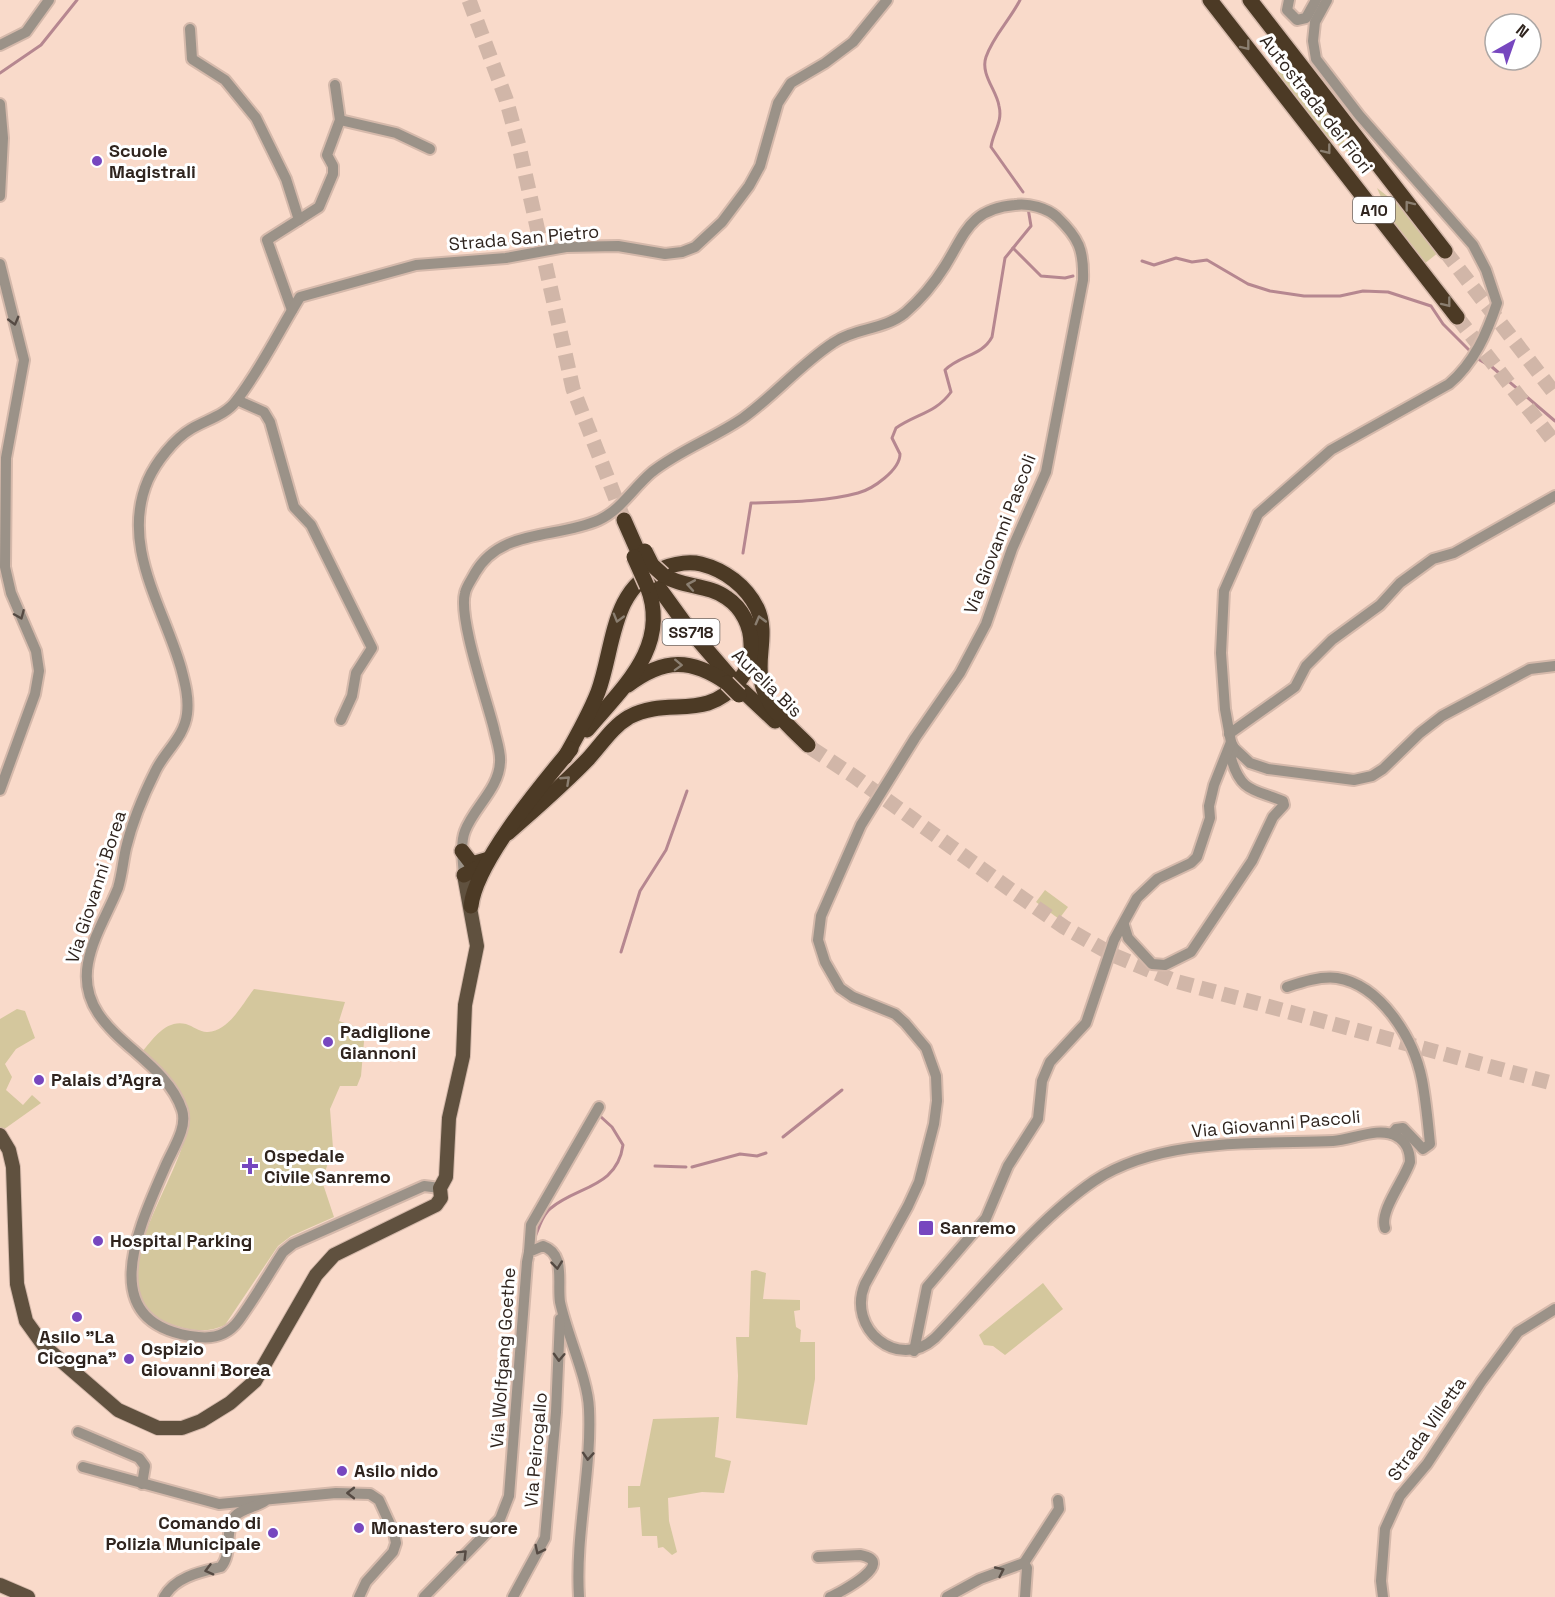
<svg xmlns="http://www.w3.org/2000/svg" width="1555" height="1597" font-family="'Space Grotesk',sans-serif">
  <style>
    .green { fill: #d4c79d }
    .lines { fill: none; stroke-linecap: round; stroke-linejoin: round }
    .stream { stroke: #b68790; stroke-width: 3 }
    .highway-tunnel { stroke: #d1b6a8; stroke-width: 15; stroke-dasharray: 15 8; stroke-linecap: butt }
    .minor-casing { stroke: #d5b9ab; stroke-width: 14 }
    .major-casing { stroke: #d5b9ab; stroke-width: 16 }
    .highway-casing { stroke: #d5b9ab; stroke-width: 18 }
    .minor { stroke: #9b9288; stroke-width: 10 }
    .major { stroke: #60513f; stroke-width: 14 }
    .highway { stroke: #4c3a25; stroke-width: 15 }
    .highway-bridge-casing { stroke: #d5b9ab; stroke-width: 18; stroke-linecap: butt }
    .highway-bridge { stroke: #4c3a25; stroke-width: 15 }
    .oneway { stroke: #8b7f71 }
    .oneway2 { stroke: #554a43 }
    .poi-dot { fill: #7747bf; stroke: #fff; stroke-width: 2 }
    .labels { text-anchor: middle; stroke-width: 6; stroke-linejoin: round; paint-order: stroke }
    .shield { fill: #fff; stroke: #6d6662; stroke-width: 1.5 }
    .shield-label { font-size: 16px; font-weight: bold; fill: #2f241e }
    .street-label { font-size: 18px; fill: #2f241e; stroke: #fff }
    .poi-label { font-size: 18px; font-weight: bold; fill: #2f241e; stroke: #fff; text-anchor: start }
  </style>
  <rect width="100%" height="100%" fill="#f9daca"/>
  <g class="green">
    <path d="M 1282,50 L 1334,118 L 1351,155 L 1319,130 L 1277,75 Z"/>
    <path d="M 1377,188 L 1405,210 L 1439,252 L 1424,264 L 1392,222 Z"/>
    <path d="M 1045,890 L 1068,907 L 1059,919 L 1036,902 Z"/>
    <path d="M 254,989 L 345,1002 L 339,1021 L 365,1030 L 361,1076 L 357,1086 L 340,1086 L 330,1109 L 333,1148 L 322,1181 L 334,1217 L 291,1236 L 278,1246 L 225,1325 C 207,1334 186,1330 168,1323 C 83,1289 194,1168 188,1113 C 185,1089 158,1068 142,1052 C 153,1039 166,1019 186,1024 C 193,1026 201,1033 208,1032 C 229,1031 243,1003 254,989 Z"/>
    <path d="M 17,1009 L 25,1011 L 35,1038 L 16,1049 L 5,1064 L 12,1077 L 6,1090 L 23,1105 L 32,1095 L 41,1103 L 3,1130 L 0,1128 L 0,1019 Z"/>
    <path d="M 756,1270 L 766,1273 L 763,1299 L 800,1300 L 800,1310 L 794,1311 L 796,1327 L 801,1330 L 800,1342 L 815,1342 L 815,1379 L 807,1425 L 736,1418 L 738,1376 L 736,1337 L 749,1337 L 751,1271 Z"/>
    <path d="M 1043,1283 L 1063,1309 L 1005,1355 L 993,1346 L 984,1345 L 979,1335 Z"/>
    <path d="M 719,1417 L 715,1457 L 731,1461 L 724,1493 L 702,1492 L 668,1498 L 669,1521 L 677,1552 L 672,1555 L 663,1547 L 658,1548 L 657,1536 L 642,1536 L 640,1507 L 628,1508 L 628,1486 L 640,1486 L 653,1419 Z"/>
  </g>
  <g class="lines">
    <g class="stream">
      <path d="M 1020,0 C 1010,20 993,36 986,57 C 980,74 997,91 999,106 C 1003,122 993,132 991,147 L 1023,192"/>
      <path d="M 0,73 L 41,45 L 77,0"/>
      <path d="M 1013,248 L 1041,276 L 1065,278 L 1073,276"/>
      <path d="M 1142,261 L 1154,265 L 1176,258 L 1192,262 L 1207,260 L 1248,284 L 1270,291 L 1304,296 L 1340,296 L 1363,291 L 1388,292 L 1431,306 L 1443,324 L 1470,351"/>
      <path d="M 1478,359 L 1492,367 L 1555,421"/>
      <path d="M 743,553 L 751,503 C 785,502 825,502 858,493 C 873,489 900,470 900,454 L 892,438 L 896,428 C 916,414 936,413 951,392 L 945,370 C 960,355 982,356 992,337 L 1005,258 L 1031,226 L 1028,208"/>
      <path d="M 621,952 L 640,891 L 666,850 L 687,791"/>
      <path d="M 783,1137 L 842,1090"/>
      <path d="M 655,1166 L 686,1167"/>
      <path d="M 692,1167 L 740,1154 L 757,1156 L 766,1153"/>
      <path d="M 535,1237 C 539,1227 543,1214 551,1208 C 577,1186 617,1188 623,1145 L 612,1127 L 601,1117"/>
    </g>
    <g class="highway-tunnel">
      <path d="M 469,0 L 506,99 L 519,146 L 573,389 L 624,520"/>
      <path d="M 1445,251 L 1555,394"/>
      <path d="M 1457,317 L 1555,443"/>
      <path d="M 811,748 L 855,777 L 1015,893 L 1064,927 L 1113,955 L 1175,981 L 1555,1084"/>
    </g>
    <g class="minor-casing">
      <g id="minor">
        <path d="M 1289,0 L 1287,10 L 1297,20 L 1306,18 L 1316,0"/>
        <path d="M 1327,0 L 1315,22 L 1313,41 L 1316,59 L 1359,115 L 1473,245 L 1486,270 L 1497,303 C 1487,333 1474,363 1449,384 L 1331,450 L 1258,514 L 1224,591 L 1221,653 L 1225,709 L 1231,742 L 1234,748 L 1250,763 L 1268,769 L 1354,780 L 1372,776 L 1383,769 L 1420,733 L 1442,716 L 1530,669 L 1555,666"/>
        <path d="M 190,29 L 192,59 L 225,80 L 256,118 L 286,179 L 299,220"/>
        <path d="M 0,45 L 26,32 L 49,0"/>
        <path d="M 0,104 L 3,138 L 0,196"/>
        <path d="M 340,120 L 396,133 L 430,149"/>
        <path d="M 0,264 L 24,360 L 6,458 L 5,567 L 11,593 L 36,651 L 39,671 L 35,694 L 0,790"/>
        <path d="M 292,310 L 267,240 L 319,207 L 333,174 L 333,166 L 327,155 L 340,120 L 335,85"/>
        <path d="M 237,400 L 264,412 L 270,422 L 294,507 L 311,525 L 372,648 L 356,673 L 352,696 L 341,720"/>
        <path d="M 1229,734 L 1295,687 L 1306,666 L 1332,640 L 1380,605 L 1400,583 L 1433,559 L 1454,553 L 1555,496"/>
        <path d="M 464,875 C 463,861 460,844 465,831 C 474,807 499,789 500,762 C 501,752 496,739 494,729 C 487,700 458,618 465,593 C 466,587 472,579 475,573 C 501,528 556,539 599,520 C 621,510 633,488 652,472 C 680,450 714,438 743,418 C 775,395 801,364 833,343 C 854,328 884,330 905,313 C 920,300 935,282 945,266 C 966,232 970,209 1015,205 C 1029,203 1047,208 1057,217 C 1079,238 1084,250 1083,280 L 1046,472 L 1012,549 L 986,624 L 960,673 L 915,738 L 861,825 L 821,916 L 818,940 L 825,962 L 840,988 L 853,997 L 895,1014 L 905,1023 L 926,1048 L 936,1076 L 937,1101 L 934,1124 L 919,1182 L 908,1206 L 865,1284 C 846,1328 898,1372 935,1338 C 983,1288 1038,1219 1094,1181 C 1160,1137 1258,1144 1333,1141 C 1352,1140 1379,1126 1396,1136 C 1406,1141 1410,1152 1410,1162 C 1405,1179 1379,1211 1385,1228"/>
        <path d="M 1124,925 L 1128,938 L 1152,964 L 1165,965 L 1191,952 L 1252,861 L 1273,817 L 1284,805 L 1283,801 C 1254,789 1241,793 1231,758 L 1234,748"/>
        <path d="M 1287,987 C 1302,982 1320,976 1337,978 C 1381,985 1414,1039 1422,1080 C 1426,1101 1428,1123 1430,1144 L 1423,1149 L 1403,1128 L 1396,1129 L 1392,1134"/>
        <path d="M 440,1188 L 424,1186 L 293,1244 L 283,1252 C 268,1275 255,1298 239,1320 C 229,1334 215,1339 198,1337 C 92,1325 138,1229 165,1167 C 172,1150 188,1128 182,1110 C 163,1052 75,1033 88,963 C 93,936 108,913 118,888 C 122,875 123,861 126,848 C 132,823 143,796 155,772 C 164,752 184,738 187,714 C 189,698 185,683 181,668 C 163,606 120,545 148,480 C 156,462 174,439 191,429 C 206,420 226,415 236,401 C 261,369 279,331 300,297 L 416,265 L 506,258 L 566,247 L 618,246 L 665,254 L 682,252 L 695,247 L 722,222 L 749,186 L 760,166 L 778,103 L 791,83 L 825,63 L 853,42 L 887,0"/>
        <path d="M 529,1252 L 531,1225 L 599,1107"/>
        <path d="M 914,1351 L 927,1287 L 986,1218 L 1008,1166 L 1038,1119 L 1042,1081 L 1050,1062 L 1086,1023 L 1114,940 L 1137,898 L 1157,879 L 1191,863 L 1197,857 L 1210,818 L 1209,806 L 1214,785 L 1231,742"/>
        <path d="M 78,1432 L 139,1458 L 145,1466 L 142,1484"/>
        <path d="M 83,1467 L 219,1504 L 336,1493 L 370,1494 L 379,1500 L 394,1533 L 396,1543 L 393,1552 L 366,1582 L 359,1597"/>
        <path d="M 818,1557 L 860,1555 C 899,1562 839,1593 830,1597"/>
        <path d="M 1024,1563 L 1059,1509 L 1058,1500"/>
        <path d="M 164,1597 C 175,1577 200,1572 221,1567 C 233,1553 224,1530 235,1516 C 241,1509 256,1507 265,1501"/>
        <path d="M 424,1597 L 500,1519 L 509,1496 L 527,1262 L 529,1252 L 543,1246 C 566,1254 557,1282 560,1302 C 567,1335 588,1379 589,1409 C 592,1471 575,1534 579,1597"/>
        <path d="M 513,1597 L 545,1538 L 556,1412 L 560,1319"/>
        <path d="M 947,1597 L 980,1579 L 1024,1563 L 1027,1568 L 1025,1597"/>
        <path d="M 1383,1597 L 1381,1581 L 1385,1529 L 1400,1496 L 1427,1464 L 1481,1382 L 1518,1332 L 1555,1309"/>
      </g>
    </g>
    <g class="major-casing">
      <g id="major">
        <path d="M 0,1135 L 9,1150 L 13,1167 L 17,1284 L 26,1321 L 44,1346 L 118,1410 L 158,1428 L 182,1428 L 201,1421 L 230,1403 L 255,1381 L 316,1275 L 334,1255 L 436,1205 L 441,1198 L 440,1188 L 446,1177 L 449,1118 L 463,1056 L 465,1005 L 477,946 L 464,875"/>
        <path d="M 0,1585 L 28,1597"/>
      </g>
    </g>
    <g class="highway-casing">
      <g id="highway">
        <path d="M 1210,0 L 1457,317"/>
        <path d="M 1250,0 L 1445,251"/>
        <path d="M 624,520 L 639,554"/>
        <path d="M 654,581 L 688,628 L 732,679"/>
        <path d="M 628,685 C 664,658 691,658 727,683"/>
        <path d="M 743,691 L 775,721"/>
        <path d="M 587,730 C 623,687 671,646 647,586"/>
        <path d="M 565,757 C 577,736 589,715 598,692 C 614,649 611,587 661,569 C 674,564 688,561 701,564 C 725,570 746,586 757,608 C 769,634 755,659 762,684 C 768,709 791,728 808,745"/>
        <path d="M 508,833 C 535,809 563,785 588,759 C 601,745 612,727 629,717 C 668,696 705,722 738,682 C 747,672 752,658 751,644 C 751,626 742,608 727,598 C 708,584 683,588 663,575"/>
        <path d="M 462,851 L 472,864 L 489,859"/>
        <path d="M 464,875 L 486,863"/>
        <path d="M 471,906 C 476,862 542,784 571,749"/>
      </g>
    </g>
    <use href="#minor" class="minor"/>
    <use href="#major" class="major"/>
    <use href="#highway" class="highway"/>
    <g class="highway-bridge-casing">
      <g id="highway-bridge">
        <path d="M 645,551 L 652,565 L 663,575"/>
        <path d="M 634,557 L 647,586"/>
        <path d="M 727,683 L 739,695"/>
      </g>
    </g>
    <use href="#highway-bridge" class="highway-bridge"/>
  </g>
  <defs><path id="oneway-chevron" d="M-2-3.5L2.5 0L-2 3.5" fill="none" stroke-width="1.6" stroke-linecap="round" stroke-linejoin="round" transform="scale(1.5)"/></defs>
  <g class="oneway">
    <use href="#oneway-chevron" transform="translate(1246 46) rotate(52)"/>
    <use href="#oneway-chevron" transform="translate(1327 150) rotate(52)"/>
    <use href="#oneway-chevron" transform="translate(1409 205) rotate(-128)"/>
    <use href="#oneway-chevron" transform="translate(1447 303) rotate(52)"/>
    <use href="#oneway-chevron" transform="translate(691 585) rotate(-170)"/>
    <use href="#oneway-chevron" transform="translate(618 618) rotate(106)"/>
    <use href="#oneway-chevron" transform="translate(760 620) rotate(-105)"/>
    <use href="#oneway-chevron" transform="translate(678 665) rotate(2)"/>
    <use href="#oneway-chevron" transform="translate(566 780) rotate(-43)"/>
  </g>
  <g class="oneway2">
    <use href="#oneway-chevron" transform="translate(14 321) rotate(75)"/>
    <use href="#oneway-chevron" transform="translate(20 615) rotate(67)"/>
    <use href="#oneway-chevron" transform="translate(557 1265) rotate(84)"/>
    <use href="#oneway-chevron" transform="translate(559 1357) rotate(92)"/>
    <use href="#oneway-chevron" transform="translate(588 1456) rotate(94)"/>
    <use href="#oneway-chevron" transform="translate(351 1493) rotate(-180)"/>
    <use href="#oneway-chevron" transform="translate(539 1550) rotate(116)"/>
    <use href="#oneway-chevron" transform="translate(463 1554) rotate(-45)"/>
    <use href="#oneway-chevron" transform="translate(209 1570) rotate(165)"/>
    <use href="#oneway-chevron" transform="translate(1000 1571) rotate(-25)"/>
  </g>
  <g class="poi-dot">
    <circle cx="97" cy="161" r="6"/>
    <circle cx="328" cy="1042" r="6"/>
    <circle cx="39" cy="1080" r="6"/>
    <path d="M247 1157h6v6h6v6h-6v6h-6v-6h-6v-6h6z"/>
    <rect x="918" y="1220" width="16" height="16" rx="3"/>
    <circle cx="98" cy="1241" r="6"/>
    <circle cx="77" cy="1317" r="6"/>
    <circle cx="129" cy="1359" r="6"/>
    <circle cx="342" cy="1471" r="6"/>
    <circle cx="359" cy="1528" r="6"/>
    <circle cx="273" cy="1533" r="6"/>
  </g>
  <g class="labels">
    <g class="shield">
      <rect x="1353" y="197" width="42" height="26" rx="4.5"/>
      <rect x="662.5" y="619" width="57" height="26" rx="4.5"/>
    </g>
    <g class="shield-label">
      <text x="1374" y="216">A10</text>
      <text x="691" y="638">SS718</text>
    </g>
    <g class="street-label">
      <text transform="translate(1316 104) rotate(52)" y="6">Autostrada dei Fiori</text>
      <text transform="translate(524 238) rotate(-5)" y="6">Strada San Pietro</text>
      <text transform="translate(1000 534) rotate(-69)" y="6">Via Giovanni Pascoli</text>
      <text transform="translate(767 683) rotate(44)" y="6">Aurelia Bis</text>
      <text transform="translate(96 887) rotate(-72)" y="6">Via Giovanni Borea</text>
      <text transform="translate(1276 1124) rotate(-5)" y="6">Via Giovanni Pascoli</text>
      <text transform="translate(503 1358) rotate(-86)" y="6">Via Wolfgang Goethe</text>
      <text transform="translate(1427 1429) rotate(-55)" y="6">Strada Villetta</text>
      <text transform="translate(536 1450) rotate(-85)" y="6">Via Peirogallo</text>
    </g>
    <g class="poi-label">
      <text x="109" y="157">Scuole<tspan x="109" dy="21">Magistrali</tspan></text>
      <text x="340" y="1038">Padiglione<tspan x="340" dy="21">Giannoni</tspan></text>
      <text x="51" y="1086">Palais d'Agra</text>
      <text x="264" y="1162">Ospedale<tspan x="264" dy="21">Civile Sanremo</tspan></text>
      <text x="940" y="1234">Sanremo</text>
      <text x="110" y="1247">Hospital Parking</text>
      <text x="77" y="1343" text-anchor="middle">Asilo "La<tspan x="77" dy="21">Cicogna"</tspan></text>
      <text x="141" y="1355">Ospizio<tspan x="141" dy="21">Giovanni Borea</tspan></text>
      <text x="354" y="1477">Asilo nido</text>
      <text x="261" y="1529" text-anchor="end">Comando di<tspan x="261" dy="21">Polizia Municipale</tspan></text>
      <text x="371" y="1534">Monastero suore</text>
    </g>
  </g>
  <g transform="translate(1513 42) rotate(40)"><circle r="28" fill="#ffffff" stroke="#aca7a5" stroke-width="1.5"/>
  <path d="M0-4.5L10 22L0 15L-10 22Z" fill="#7747bf"/>
  <text y="-9" font-size="16" font-weight="bold" text-anchor="middle" fill="#2f241e">N</text>
  </g>
</svg>
